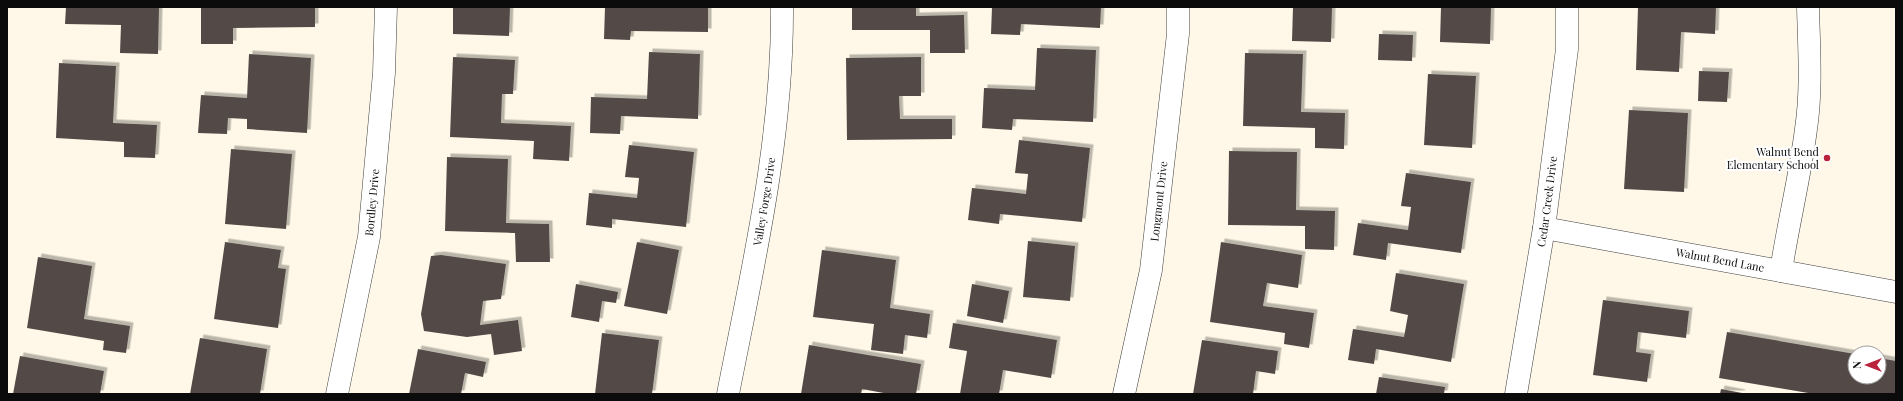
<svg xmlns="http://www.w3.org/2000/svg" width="1903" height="401" font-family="'Playfair Display',serif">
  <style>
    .building { fill: #534a47; filter: url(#shadow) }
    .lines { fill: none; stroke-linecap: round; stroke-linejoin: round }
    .minor-casing { stroke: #3e3e3e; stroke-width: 23 }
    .minor { stroke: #fff; stroke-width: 22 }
    .poi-dot { fill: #ba233c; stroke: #fff; stroke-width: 1.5 }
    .labels { text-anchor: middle; stroke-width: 4; stroke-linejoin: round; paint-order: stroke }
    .poi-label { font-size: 11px; fill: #0b0b0b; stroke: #fff; text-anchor: end }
    .street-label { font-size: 11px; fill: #0b0b0b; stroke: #fff }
  </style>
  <defs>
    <filter id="shadow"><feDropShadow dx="3.5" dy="-3.5" stdDeviation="0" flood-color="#0004"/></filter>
  </defs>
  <rect width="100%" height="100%" fill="#fff8e8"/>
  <g class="building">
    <path d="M 66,7 L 159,7 L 158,54 L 120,53 L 121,25 L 65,24 Z"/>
    <path d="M 201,7 L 315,7 L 315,27 L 233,28 L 233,44 L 201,44 Z"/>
    <path d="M 453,7 L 510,7 L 509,36 L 453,34 Z"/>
    <path d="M 605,7 L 708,7 L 708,32 L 631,31 L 630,40 L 604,39 Z"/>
    <path d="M 852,7 L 916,7 L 916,16 L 964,15 L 965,53 L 930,53 L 930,30 L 852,30 Z"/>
    <path d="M 992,7 L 1101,7 L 1100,28 L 1021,24 L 1020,35 L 991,34 Z"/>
    <path d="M 1293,7 L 1332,7 L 1331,42 L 1292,41 Z"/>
    <path d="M 1441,7 L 1491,7 L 1490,44 L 1440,42 Z"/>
    <path d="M 1638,7 L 1716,7 L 1715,34 L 1681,32 L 1679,72 L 1636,70 Z"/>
    <path d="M 1379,34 L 1413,35 L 1412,61 L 1378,60 Z"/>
    <path d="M 1037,48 L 1096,50 L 1093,122 L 1013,119 L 1012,130 L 982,128 L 984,88 L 1035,90 Z"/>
    <path d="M 649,52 L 700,54 L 698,119 L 621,116 L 620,134 L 590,133 L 591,97 L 647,99 Z"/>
    <path d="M 1245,53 L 1303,54 L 1301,112 L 1345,113 L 1344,149 L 1315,148 L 1315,128 L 1243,126 Z"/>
    <path d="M 249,54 L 311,58 L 307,133 L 247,129 L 247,119 L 228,118 L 227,134 L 198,133 L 201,95 L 247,98 Z"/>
    <path d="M 453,57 L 515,60 L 513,94 L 502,94 L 501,123 L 571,126 L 569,161 L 533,159 L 534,141 L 450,137 Z"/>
    <path d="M 921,57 L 921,96 L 899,96 L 900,119 L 952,119 L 952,139 L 847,140 L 846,58 Z"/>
    <path d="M 59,63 L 116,66 L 113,123 L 157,125 L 155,158 L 124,157 L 124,142 L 56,138 Z"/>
    <path d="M 1699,71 L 1729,72 L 1727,102 L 1698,101 Z"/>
    <path d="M 1428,74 L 1476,76 L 1472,148 L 1424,145 Z"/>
    <path d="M 1629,110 L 1688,113 L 1684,192 L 1624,189 Z"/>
    <path d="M 1019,140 L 1090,148 L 1082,222 L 1000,214 L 999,224 L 968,220 L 972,188 L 1026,194 L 1028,174 L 1015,173 Z"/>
    <path d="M 629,145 L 694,152 L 686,227 L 612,219 L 612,228 L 586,225 L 589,193 L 637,198 L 639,178 L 625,177 Z"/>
    <path d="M 231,149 L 292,154 L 286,229 L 225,224 Z"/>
    <path d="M 1229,151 L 1297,152 L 1296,210 L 1335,211 L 1334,250 L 1305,249 L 1305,226 L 1228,225 Z"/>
    <path d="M 447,157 L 508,159 L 506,223 L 549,224 L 550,262 L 516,262 L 515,233 L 445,231 Z"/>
    <path d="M 1406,173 L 1471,182 L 1461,253 L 1388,243 L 1386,260 L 1353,255 L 1358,223 L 1408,230 L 1411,207 L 1401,206 Z"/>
    <path d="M 1028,241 L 1075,246 L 1070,301 L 1023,297 Z"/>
    <path d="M 225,242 L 281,250 L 278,268 L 286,269 L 278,328 L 214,319 Z"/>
    <path d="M 637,242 L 679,250 L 667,314 L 624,306 Z"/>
    <path d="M 1221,242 L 1302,255 L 1298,288 L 1267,283 L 1263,306 L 1314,313 L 1309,348 L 1284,344 L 1285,333 L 1210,322 Z"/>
    <path d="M 822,250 L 896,260 L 890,308 L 930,314 L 927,338 L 905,335 L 903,354 L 871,350 L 874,324 L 813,317 Z"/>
    <path d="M 441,255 L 506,264 L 501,299 L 483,301 L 480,325 L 518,320 L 522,351 L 494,355 L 491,334 L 467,337 L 424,331 L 421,314 L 431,256 Z"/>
    <path d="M 38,257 L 92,266 L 84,319 L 130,326 L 126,353 L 103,350 L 104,341 L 27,328 Z"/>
    <path d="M 1396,273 L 1464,284 L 1451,362 L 1376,349 L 1374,364 L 1348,360 L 1353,329 L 1404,337 L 1408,315 L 1390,311 Z"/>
    <path d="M 576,284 L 618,292 L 616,303 L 602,301 L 599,322 L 571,317 Z"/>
    <path d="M 972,284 L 1009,291 L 1003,323 L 967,316 Z"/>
    <path d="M 1603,300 L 1689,311 L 1686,338 L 1638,332 L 1636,352 L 1651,354 L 1647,382 L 1593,375 Z"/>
    <path d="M 953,323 L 1057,340 L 1051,378 L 1003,370 L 999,394 L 960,394 L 967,351 L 949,348 Z"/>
    <path d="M 1727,332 L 1855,354 L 1855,377 L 1879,377 L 1879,358 L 1896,361 L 1896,394 L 1814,394 L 1719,378 Z"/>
    <path d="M 602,333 L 659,340 L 652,394 L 595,394 Z"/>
    <path d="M 200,338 L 267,349 L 260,394 L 190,394 Z"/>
    <path d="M 1202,340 L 1278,351 L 1275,374 L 1256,371 L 1253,394 L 1193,394 Z"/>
    <path d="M 809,345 L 921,364 L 916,394 L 889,394 L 862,389 L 861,394 L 801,394 Z"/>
    <path d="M 418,349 L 486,362 L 483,377 L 465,373 L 461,394 L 409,394 Z"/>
    <path d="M 20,356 L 104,371 L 100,394 L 13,394 Z"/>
    <path d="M 1379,377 L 1445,387 L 1444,394 L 1376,394 Z"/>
    <path d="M 1721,389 L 1742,393 L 1741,394 L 1720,394 Z"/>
  </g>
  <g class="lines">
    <g class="minor-casing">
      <g id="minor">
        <path id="s1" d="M 1544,228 L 1896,292"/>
        <path d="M 1781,271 C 1788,224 1800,177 1806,129 C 1812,89 1809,48 1808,7"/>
        <path id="s2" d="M 337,394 L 369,237 L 384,73 L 386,7"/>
        <path id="s3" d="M 728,394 C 753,266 783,138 782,7"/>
        <path id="s4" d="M 1124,394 L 1151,270 L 1178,34 L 1178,7"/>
        <path id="s5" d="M 1516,394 L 1544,228 L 1567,49 L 1567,7"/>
      </g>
    </g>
    <use href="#minor" class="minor"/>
  </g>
  <circle class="poi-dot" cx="1827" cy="158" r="4"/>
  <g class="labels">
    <g class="poi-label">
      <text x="1819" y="156">Walnut Bend<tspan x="1819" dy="13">Elementary School</tspan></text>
    </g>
    <g class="street-label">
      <text dy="4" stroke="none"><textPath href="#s5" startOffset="195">Cedar Creek Drive</textPath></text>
      <text dy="4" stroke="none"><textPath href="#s2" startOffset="195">Bordley Drive</textPath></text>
      <text dy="4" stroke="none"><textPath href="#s3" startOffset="196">Valley Forge Drive</textPath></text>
      <text dy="4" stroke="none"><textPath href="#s4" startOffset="196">Longmont Drive</textPath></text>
      <text dy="4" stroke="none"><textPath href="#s1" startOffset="179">Walnut Bend Lane</textPath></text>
    </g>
  </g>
  <rect width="1903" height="401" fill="none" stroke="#0b0b0b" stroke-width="16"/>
  <g transform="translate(1867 365) rotate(270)"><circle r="19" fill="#ffffff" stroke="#9d9d9d"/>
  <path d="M0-3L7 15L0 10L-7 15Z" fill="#ba233c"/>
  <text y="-6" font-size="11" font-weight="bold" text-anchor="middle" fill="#0b0b0b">N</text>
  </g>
</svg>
